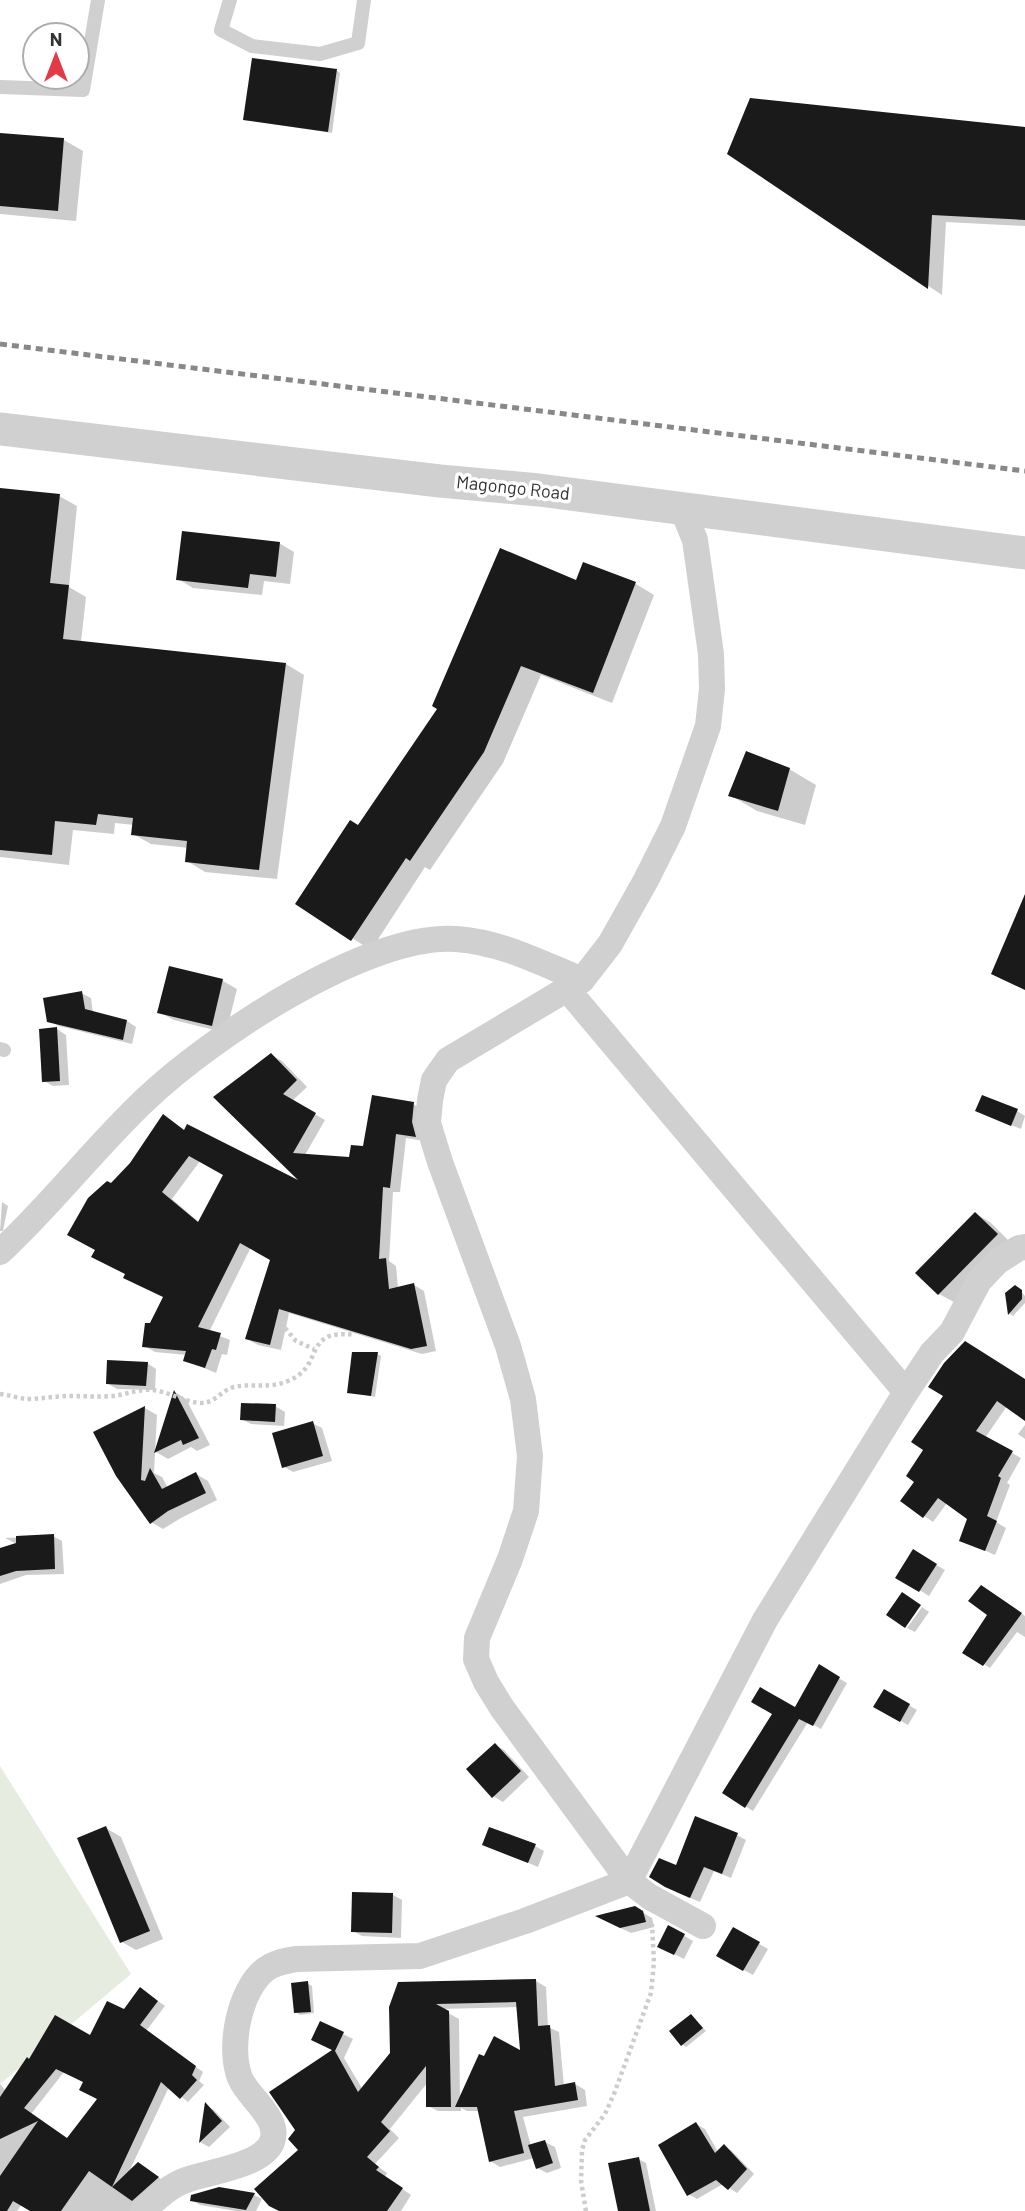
<svg xmlns="http://www.w3.org/2000/svg" width="1025" height="2211" font-family="Barlow,sans-serif">
  <style>
    .green { fill: #e6ecdf }
    .shadow { fill: #0003; fill-rule: evenodd }
    .building { fill: #1a1a1a; fill-rule: evenodd }
    .lines { fill: none; stroke-linecap: round; stroke-linejoin: round }
    .path { stroke: #cdcdcd; stroke-width: 4.5; stroke-dasharray: 3.5 3.5; stroke-linecap: butt }
    .service { stroke: #d0d0d0; stroke-width: 14 }
    .minor { stroke: #d0d0d0; stroke-width: 26 }
    .tertiary { stroke: #d0d0d0; stroke-width: 33 }
    .rail { stroke: #888; stroke-width: 5; stroke-dasharray: 7 5; stroke-linecap: butt }
    .labels { text-anchor: middle; stroke-width: 7; stroke-linejoin: round; paint-order: stroke }
    .street-label { font-size: 18px; fill: #333; stroke: #fff }
  </style>
  <rect width="100%" height="100%" fill="#fff"/>
  <path class="green" d="M 0,1766 L 131,1974 L 0,2084 Z"/>
  <g class="shadow">
    <path d="M 336,70 L 340,73 L 332,133 L 245,120 Z"/>
    <path d="M 1025,129 L 1025,226 L 946,222 L 942,295 L 729,153 Z"/>
    <path d="M 0,135 L 64,140 L 83,151 L 76,221 L 0,214 Z"/>
    <path d="M 0,490 L 59,496 L 77,506 L 69,587 L 86,597 L 81,642 L 286,664 L 304,675 L 277,879 L 205,872 L 187,861 L 189,848 L 151,844 L 133,834 L 134,825 L 115,823 L 114,834 L 73,830 L 69,865 L 0,857 Z"/>
    <path d="M 279,543 L 294,552 L 290,584 L 264,581 L 262,595 L 193,588 L 178,579 Z"/>
    <path d="M 584,564 L 636,584 L 654,595 L 612,703 L 541,675 L 503,763 L 430,870 L 425,867 L 371,950 L 298,904 L 359,827 L 577,582 Z"/>
    <path d="M 789,769 L 816,785 L 805,825 L 757,811 L 730,795 Z"/>
    <path d="M 170,968 L 223,981 L 237,989 L 226,1033 L 174,1020 L 159,1012 Z"/>
    <path d="M 81,993 L 91,998 L 93,1013 L 127,1021 L 136,1027 L 132,1044 L 59,1026 L 49,1021 Z"/>
    <path d="M 57,1029 L 66,1035 L 69,1085 L 53,1086 L 44,1081 Z"/>
    <path d="M 271,1055 L 282,1061 L 307,1087 L 292,1101 L 325,1120 L 305,1155 L 351,1159 L 413,1104 L 424,1110 L 425,1141 L 406,1138 L 400,1192 L 393,1192 L 389,1261 L 396,1266 L 398,1288 L 414,1285 L 424,1291 L 436,1351 L 422,1354 L 289,1313 L 281,1350 L 258,1345 L 247,1339 L 272,1259 L 251,1247 L 209,1332 L 230,1340 L 227,1355 L 222,1354 L 216,1373 L 185,1360 L 187,1355 L 155,1352 L 144,1346 L 164,1297 L 127,1274 L 112,1185 L 186,1131 L 305,1186 L 215,1097 ZM 200,1161 L 225,1175 L 200,1223 L 172,1199 Z"/>
    <path d="M 1017,1111 L 1025,1116 L 1021,1129 L 986,1115 Z"/>
    <path d="M 2,1202 L 8,1206 L 3,1231 L 0,1231 Z"/>
    <path d="M 976,1214 L 990,1222 L 1011,1243 L 954,1302 L 939,1294 L 917,1273 Z"/>
    <path d="M 1019,1289 L 1025,1296 L 1025,1303 L 1013,1316 L 1010,1314 L 1007,1293 Z"/>
    <path d="M 377,1354 L 381,1356 L 375,1397 L 349,1392 Z"/>
    <path d="M 147,1363 L 156,1369 L 155,1390 L 117,1389 L 107,1383 Z"/>
    <path d="M 1025,1380 L 1025,1395 L 1007,1406 L 985,1438 L 1021,1458 L 1007,1483 L 1010,1485 L 996,1522 L 1006,1528 L 995,1555 L 961,1540 L 969,1519 L 947,1503 L 933,1522 L 902,1501 L 917,1481 L 925,1449 Z"/>
    <path d="M 175,1392 L 186,1399 L 210,1445 L 197,1451 L 191,1447 L 168,1459 L 156,1452 Z"/>
    <path d="M 275,1406 L 285,1412 L 284,1426 L 251,1424 L 241,1419 Z"/>
    <path d="M 145,1408 L 157,1415 L 154,1473 L 162,1477 L 168,1488 L 196,1474 L 208,1481 L 217,1500 L 181,1518 L 163,1529 L 151,1522 L 95,1433 Z"/>
    <path d="M 312,1423 L 322,1428 L 332,1461 L 293,1472 L 283,1466 Z"/>
    <path d="M 1025,1425 L 1025,1439 L 1018,1434 Z"/>
    <path d="M 53,1536 L 62,1541 L 64,1574 L 26,1575 L 0,1584 L 0,1550 L 17,1544 L 5,1538 Z"/>
    <path d="M 914,1552 L 945,1570 L 929,1596 L 898,1577 Z"/>
    <path d="M 988,1590 L 1025,1616 L 1025,1637 L 1017,1632 L 990,1668 L 965,1652 L 989,1615 Z"/>
    <path d="M 922,1607 L 929,1612 L 915,1632 L 907,1628 Z"/>
    <path d="M 819,1667 L 847,1683 L 821,1729 L 808,1722 L 753,1811 L 724,1793 L 795,1710 Z"/>
    <path d="M 885,1691 L 917,1710 L 908,1725 L 875,1707 Z"/>
    <path d="M 495,1745 L 504,1750 L 529,1777 L 503,1802 L 493,1796 Z"/>
    <path d="M 106,1828 L 121,1837 L 163,1939 L 136,1950 L 122,1942 Z"/>
    <path d="M 737,1835 L 746,1840 L 731,1878 L 714,1871 L 700,1902 L 676,1892 L 677,1868 Z"/>
    <path d="M 484,1844 L 535,1846 L 544,1851 L 538,1867 Z"/>
    <path d="M 393,1895 L 402,1900 L 401,1938 L 362,1936 L 353,1931 Z"/>
    <path d="M 635,1908 L 652,1918 L 654,1927 L 631,1933 L 606,1921 Z"/>
    <path d="M 669,1927 L 693,1941 L 684,1959 L 668,1951 Z"/>
    <path d="M 733,1929 L 768,1949 L 753,1975 L 718,1956 Z"/>
    <path d="M 536,1981 L 546,1987 L 548,2027 L 559,2032 L 564,2086 L 575,2084 L 585,2090 L 587,2106 L 523,2117 L 531,2146 L 545,2142 L 555,2147 L 561,2168 L 547,2173 L 537,2168 L 534,2158 L 500,2167 L 490,2161 L 480,2111 L 467,2111 L 461,2108 L 461,2111 L 438,2111 L 428,2106 L 428,2082 L 390,2129 L 399,2138 L 375,2164 L 387,2173 L 385,2177 L 411,2195 L 401,2211 L 281,2211 L 335,2050 L 343,2034 L 353,2039 L 344,2058 L 363,2090 L 392,2054 L 391,2007 ZM 518,2007 L 522,2053 L 484,2058 L 460,2100 L 459,2019 L 441,2009 Z"/>
    <path d="M 307,1983 L 312,1986 L 314,2013 L 300,2015 L 296,2012 Z"/>
    <path d="M 148,1994 L 165,2006 L 146,2031 L 203,2072 L 199,2081 L 204,2085 L 188,2102 L 169,2087 L 128,2174 L 146,2169 L 165,2182 L 136,2211 L 33,2211 L 22,2204 L 17,2211 L 0,2211 L 0,2084 L 6,2091 L 91,2038 ZM 64,2072 L 86,2082 L 99,2099 L 68,2140 L 31,2114 Z"/>
    <path d="M 691,2016 L 706,2031 L 686,2047 L 682,2044 Z"/>
    <path d="M 206,2105 L 214,2110 L 230,2127 L 209,2147 L 200,2142 Z"/>
    <path d="M 696,2124 L 705,2129 L 718,2152 L 724,2146 L 732,2151 L 754,2174 L 737,2193 L 723,2184 L 697,2199 L 688,2194 Z"/>
    <path d="M 638,2159 L 646,2163 L 656,2211 L 620,2211 Z"/>
    <path d="M 254,2195 L 262,2199 L 256,2211 L 236,2211 L 200,2205 L 192,2200 Z"/>
  </g>
  <g class="building">
    <path d="M 252,58 L 337,69 L 328,132 L 243,120 Z"/>
    <path d="M 750,98 L 1025,127 L 1025,220 L 932,215 L 928,289 L 727,154 Z"/>
    <path d="M 0,133 L 64,138 L 58,211 L 0,206 Z"/>
    <path d="M 0,488 L 60,494 L 50,583 L 69,585 L 63,639 L 286,663 L 259,870 L 185,862 L 187,841 L 131,835 L 133,818 L 98,814 L 96,825 L 55,821 L 52,855 L 0,850 Z"/>
    <path d="M 182,531 L 280,542 L 276,577 L 250,574 L 248,588 L 176,580 Z"/>
    <path d="M 500,548 L 576,580 L 583,562 L 636,582 L 593,693 L 521,666 L 484,752 L 410,861 L 406,858 L 351,941 L 295,904 L 350,820 L 358,825 L 437,709 L 432,706 Z"/>
    <path d="M 746,751 L 790,768 L 778,811 L 728,796 Z"/>
    <path d="M 1025,894 L 1025,990 L 991,974 Z"/>
    <path d="M 169,966 L 223,979 L 212,1026 L 157,1013 Z"/>
    <path d="M 82,991 L 85,1009 L 127,1020 L 123,1040 L 47,1022 L 43,998 Z"/>
    <path d="M 57,1027 L 60,1081 L 42,1082 L 39,1029 Z"/>
    <path d="M 271,1053 L 297,1080 L 283,1094 L 316,1113 L 293,1153 L 349,1157 L 351,1145 L 363,1146 L 372,1095 L 414,1102 L 412,1122 L 416,1137 L 396,1134 L 390,1188 L 383,1187 L 379,1259 L 386,1258 L 389,1289 L 414,1283 L 427,1346 L 411,1349 L 279,1309 L 270,1345 L 245,1339 L 270,1260 L 240,1243 L 198,1327 L 221,1333 L 216,1350 L 212,1349 L 205,1368 L 183,1361 L 186,1351 L 142,1347 L 145,1323 L 150,1323 L 163,1297 L 123,1278 L 125,1274 L 91,1257 L 95,1250 L 67,1235 L 88,1198 L 107,1181 L 111,1183 L 130,1163 L 163,1114 L 184,1130 L 187,1124 L 298,1180 L 213,1097 ZM 189,1156 L 223,1175 L 198,1222 L 162,1192 Z"/>
    <path d="M 982,1095 L 1018,1109 L 1011,1126 L 975,1111 Z"/>
    <path d="M 975,1212 L 998,1234 L 938,1295 L 915,1273 Z"/>
    <path d="M 1015,1285 L 1022,1290 L 1022,1299 L 1008,1315 L 1005,1293 Z"/>
    <path d="M 965,1341 L 1025,1379 L 1025,1421 L 997,1401 L 976,1431 L 1013,1451 L 998,1476 L 1001,1478 L 987,1516 L 997,1521 L 985,1551 L 959,1541 L 967,1519 L 938,1498 L 923,1518 L 900,1501 L 914,1482 L 906,1476 L 923,1450 L 911,1442 L 943,1396 L 928,1387 L 944,1363 Z"/>
    <path d="M 352,1352 L 378,1352 L 371,1396 L 347,1393 Z"/>
    <path d="M 107,1360 L 148,1362 L 146,1386 L 106,1384 Z"/>
    <path d="M 174,1390 L 199,1438 L 183,1445 L 181,1440 L 154,1453 Z"/>
    <path d="M 241,1403 L 276,1404 L 275,1422 L 240,1420 Z"/>
    <path d="M 145,1406 L 141,1480 L 145,1481 L 150,1468 L 162,1489 L 196,1472 L 206,1493 L 168,1511 L 150,1524 L 116,1476 L 93,1432 Z"/>
    <path d="M 313,1421 L 323,1456 L 282,1468 L 272,1433 Z"/>
    <path d="M 54,1534 L 55,1569 L 16,1571 L 0,1576 L 0,1548 L 16,1543 L 16,1536 Z"/>
    <path d="M 913,1549 L 937,1564 L 919,1592 L 895,1578 Z"/>
    <path d="M 981,1585 L 1022,1613 L 983,1666 L 962,1653 L 987,1615 L 968,1601 Z"/>
    <path d="M 902,1592 L 921,1605 L 905,1628 L 886,1615 Z"/>
    <path d="M 819,1664 L 840,1677 L 813,1726 L 799,1719 L 745,1808 L 722,1793 L 772,1714 L 751,1702 L 760,1687 L 795,1707 Z"/>
    <path d="M 884,1689 L 910,1704 L 900,1722 L 873,1707 Z"/>
    <path d="M 495,1743 L 521,1771 L 492,1798 L 466,1769 Z"/>
    <path d="M 695,1816 L 738,1833 L 722,1874 L 704,1867 L 690,1898 L 665,1887 L 649,1877 L 659,1858 L 676,1865 Z"/>
    <path d="M 106,1826 L 150,1931 L 120,1943 L 77,1838 Z"/>
    <path d="M 489,1827 L 536,1844 L 528,1863 L 482,1845 Z"/>
    <path d="M 352,1892 L 393,1893 L 392,1933 L 351,1932 Z"/>
    <path d="M 635,1906 L 643,1911 L 646,1922 L 620,1928 L 595,1916 Z"/>
    <path d="M 668,1925 L 685,1934 L 674,1955 L 657,1947 Z"/>
    <path d="M 733,1927 L 760,1942 L 743,1971 L 716,1956 Z"/>
    <path d="M 536,1979 L 538,2026 L 550,2025 L 555,2086 L 575,2082 L 578,2100 L 514,2111 L 524,2153 L 489,2162 L 477,2107 L 455,2107 L 479,2054 L 484,2056 L 494,2036 L 520,2050 L 516,2002 L 436,2004 L 449,2011 L 451,2107 L 426,2107 L 426,2066 L 381,2122 L 390,2131 L 367,2157 L 379,2167 L 376,2170 L 403,2188 L 387,2211 L 279,2211 L 269,2206 L 254,2189 L 298,2150 L 288,2139 L 295,2130 L 269,2092 L 332,2050 L 311,2040 L 320,2021 L 344,2032 L 335,2051 L 358,2092 L 390,2053 L 389,2007 L 398,1982 Z"/>
    <path d="M 308,1981 L 311,2012 L 294,2013 L 291,1983 Z"/>
    <path d="M 140,1987 L 158,2001 L 140,2025 L 196,2066 L 192,2075 L 197,2080 L 180,2099 L 161,2082 L 112,2187 L 89,2171 L 61,2211 L 30,2211 L 13,2201 L 7,2211 L 0,2211 L 0,2176 L 38,2121 L 0,2139 L 0,2097 L 27,2057 L 29,2059 L 55,2015 L 90,2035 L 107,2001 L 124,2009 ZM 56,2069 L 83,2082 L 79,2090 L 97,2099 L 67,2138 L 24,2108 Z"/>
    <path d="M 691,2014 L 703,2028 L 681,2046 L 669,2031 Z"/>
    <path d="M 205,2102 L 222,2121 L 199,2143 Z"/>
    <path d="M 696,2122 L 715,2153 L 724,2144 L 747,2169 L 728,2190 L 716,2180 L 687,2196 L 658,2145 Z"/>
    <path d="M 545,2140 L 553,2163 L 536,2169 L 528,2145 Z"/>
    <path d="M 639,2157 L 650,2211 L 618,2211 L 608,2163 Z"/>
    <path d="M 138,2162 L 159,2177 L 132,2201 L 112,2187 Z"/>
    <path d="M 219,2187 L 255,2193 L 246,2210 L 190,2201 L 191,2195 Z"/>
  </g>
  <g class="lines">
    <g class="path">
      <path d="M 285,1328 L 296,1341 L 314,1349"/>
      <path d="M 0,1394 C 9,1395 18,1398 26,1399 C 41,1399 55,1396 69,1396 C 84,1396 98,1397 113,1396 C 123,1395 133,1391 144,1390 C 165,1388 181,1402 201,1403 C 216,1403 221,1390 234,1387 C 252,1383 269,1389 288,1381 C 326,1366 301,1328 355,1335"/>
      <path d="M 586,2211 L 581,2181 L 582,2150 L 585,2140 L 605,2114 L 614,2094 L 651,1993 L 654,1962 L 652,1924"/>
    </g>
    <g class="service">
      <path d="M 230,0 L 221,30 L 252,46 L 320,54 L 358,43 L 364,0"/>
      <path d="M 0,87 L 83,90 L 98,0"/>
      <path d="M 0,1049 L 4,1050"/>
    </g>
    <g class="minor">
      <path d="M 682,508 L 695,540 L 711,654 L 712,689 L 708,726 L 673,826 L 646,880 L 610,944 L 582,980 L 448,1060 L 434,1080 L 430,1100 L 428,1123 L 440,1162 L 508,1346 L 523,1399 L 530,1456 L 526,1511 L 510,1559 L 477,1638 L 476,1659 L 486,1682 L 502,1708 L 629,1881 L 650,1897 L 703,1926"/>
      <path d="M 567,989 L 906,1392"/>
      <path d="M 0,1252 C 52,1204 95,1147 146,1099 C 210,1038 367,933 456,939 C 501,942 541,963 582,980"/>
      <path d="M 143,2211 C 156,2199 169,2186 186,2180 C 208,2172 262,2166 272,2142 C 281,2118 248,2098 240,2078 C 228,2048 239,1989 266,1969 C 275,1962 286,1961 296,1959 L 420,1956 L 525,1921 L 629,1881 L 765,1620 L 906,1392 L 932,1353 L 952,1332 L 979,1281 L 997,1262 L 1019,1248 L 1025,1247"/>
    </g>
    <path class="tertiary" d="M 0,429 L 440,481 L 539,490 L 1025,553"/>
    <path class="rail" d="M 0,344 L 1025,471"/>
  </g>
  <g class="labels">
    <g class="street-label">
      <text transform="translate(513 488) rotate(6)" y="6">Magongo Road</text>
    </g>
  </g>
  <g transform="translate(56 56)"><circle r="33" fill="#ffffff" stroke="#adadad" stroke-width="2"/>
  <path d="M0-5L12 26L0 18L-12 26Z" fill="#e63946"/>
  <text y="-10" font-size="19" font-weight="bold" text-anchor="middle" fill="#333333">N</text>
  </g>
</svg>
